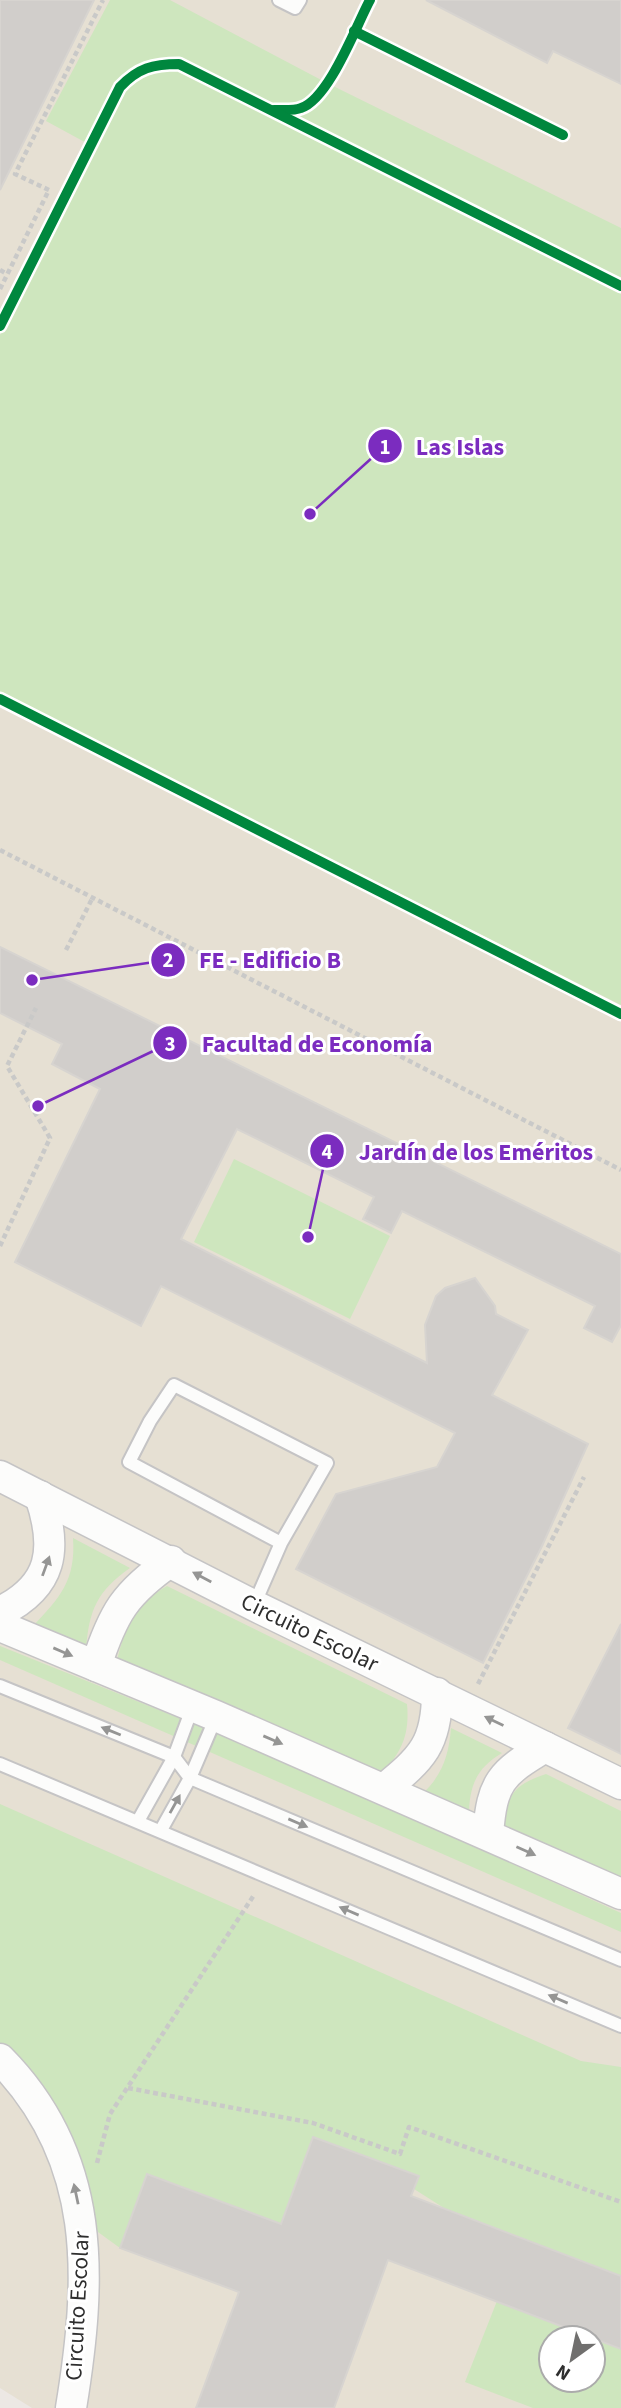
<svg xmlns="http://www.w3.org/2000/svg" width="621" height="2408" font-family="'Source Sans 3',sans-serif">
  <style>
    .education { fill: #e6e0d3; fill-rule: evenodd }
    .green { fill: #cee6be }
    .building { fill: #d1cecb; stroke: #d7d4d0; stroke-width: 2 }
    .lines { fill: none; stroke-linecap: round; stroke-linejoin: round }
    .service-casing { stroke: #c5c4c5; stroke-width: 16 }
    .tertiary-casing { stroke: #c5c4c5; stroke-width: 33 }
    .path { stroke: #c9c9c8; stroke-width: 4.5; stroke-dasharray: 5 3.5; stroke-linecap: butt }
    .service { stroke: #fcfcfb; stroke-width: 12 }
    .tertiary { stroke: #fcfcfb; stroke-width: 30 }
    .cycleway-casing { stroke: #fff; stroke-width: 15 }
    .cycleway { stroke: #00873e; stroke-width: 10 }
    .oneway { fill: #959594 }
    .labels { text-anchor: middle; stroke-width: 6; stroke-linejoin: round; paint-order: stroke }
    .street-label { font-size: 23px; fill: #2e2e2e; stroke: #fff }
    .leader { fill: none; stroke: #7b2cbf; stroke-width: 2.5 }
    .callout-dot { fill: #7b2cbf; stroke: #fff; stroke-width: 2.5 }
    .mark-label { font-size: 21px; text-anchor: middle; font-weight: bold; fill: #fff }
    .callout-label { font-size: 24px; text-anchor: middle; font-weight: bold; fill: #7b2cbf; stroke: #fff; stroke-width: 6; stroke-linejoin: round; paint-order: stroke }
  </style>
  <rect width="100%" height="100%" fill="#ece8e4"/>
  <path class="education" d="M 0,0 L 621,0 L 621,2408 L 32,2408 L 0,2388 ZM 551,2338 L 593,2338 L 593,2380 L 551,2380 Z"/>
  <g class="green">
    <path d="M 110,0 L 170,0 L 327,83 L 621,228 L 621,1005 L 0,693 L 0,335 L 92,146 L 46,121 Z"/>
    <path d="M 234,1159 L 390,1236 L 350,1319 L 194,1242 Z"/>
    <path d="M 73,1538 L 130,1568 C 97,1591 89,1610 86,1650 L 32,1627 C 60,1598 76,1580 73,1538 Z"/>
    <path d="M 167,1586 L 407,1704 C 410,1735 401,1756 377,1776 L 117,1661 C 124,1627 137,1603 167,1586 Z"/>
    <path d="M 0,1646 L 286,1761 L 621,1913 L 621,1932 L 0,1660 Z"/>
    <path d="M 451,1728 L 502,1753 C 476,1768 469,1787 469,1816 L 422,1794 C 442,1776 449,1755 451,1728 Z"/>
    <path d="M 546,1774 L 621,1811 L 621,1882 L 500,1830 C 509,1796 510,1786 546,1774 Z"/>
    <path d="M 0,1804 L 581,2061 L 621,2067 L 621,2276 L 444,2208 L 414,2189 L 418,2176 L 313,2137 L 281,2224 L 147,2175 L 120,2248 L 80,2219 L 0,2059 Z"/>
    <path d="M 497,2301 L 592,2338 L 551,2338 L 551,2380 L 593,2380 L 593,2338 L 621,2349 L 621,2408 L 533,2408 L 465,2382 Z"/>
  </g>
  <g class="building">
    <path d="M 0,0 L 94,0 L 0,190 Z"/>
    <path d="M 426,0 L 621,0 L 621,84 L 553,51 L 547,63 Z"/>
    <path d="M 0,947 L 621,1254 L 621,1325 L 612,1342 L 584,1328 L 595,1306 L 402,1211 L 391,1233 L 363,1219 L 374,1197 L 237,1129 L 181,1239 L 427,1363 L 425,1325 L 436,1296 L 445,1288 L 475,1278 L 495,1306 L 496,1314 L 528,1330 L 492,1395 L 588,1444 L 542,1546 L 483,1663 L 296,1569 L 336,1494 L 437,1467 L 455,1433 L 161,1286 L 141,1326 L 15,1262 L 100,1089 L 52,1064 L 62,1044 L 0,1013 Z"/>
    <path d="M 621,1624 L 621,1754 L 568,1728 Z"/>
    <path d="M 313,2137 L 419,2176 L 411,2196 L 621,2276 L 621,2349 L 388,2260 L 334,2408 L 196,2408 L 239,2292 L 120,2248 L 147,2174 L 281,2224 Z"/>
  </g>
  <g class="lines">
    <g class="service-casing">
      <g id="service">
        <path d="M 279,0 L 295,8 L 300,0"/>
        <path d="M 254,1605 L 281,1543 L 327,1463 L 174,1385 L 150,1421 L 129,1462 L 281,1543"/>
        <path d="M 0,1686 L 174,1757 L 190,1778 L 621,1960"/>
        <path d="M 0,1764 L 621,2026"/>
        <path d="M 138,1821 L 174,1757 L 193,1706"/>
        <path d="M 161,1830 L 190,1778 L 216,1717"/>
      </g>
    </g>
    <g class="tertiary-casing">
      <g id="tertiary">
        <path d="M 0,1476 L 253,1605 L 621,1784"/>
        <path d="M 0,1612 C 53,1586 58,1549 40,1496"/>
        <path d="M 0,1626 L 216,1716 L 621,1894"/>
        <path d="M 96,1666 C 113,1613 125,1593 171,1561"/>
        <path d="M 384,1789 C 422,1758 437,1744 437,1693"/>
        <path d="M 488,1834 C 492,1782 501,1773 545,1747"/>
        <path d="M 0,2059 C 98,2158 92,2279 71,2408"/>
      </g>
    </g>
    <g class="path">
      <path d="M 0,270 L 7,274"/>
      <path d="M 0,289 L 49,190 L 15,174 L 103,0"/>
      <path d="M 0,850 L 621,1170"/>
      <path d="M 66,950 L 93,897"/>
      <path d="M 0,1246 L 50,1138 L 7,1066 L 36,1008"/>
      <path d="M 478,1684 L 584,1477"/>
      <path d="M 128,2088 L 313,2123 L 400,2154 L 409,2127 L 621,2202"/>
      <path d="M 97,2163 L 110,2114 L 254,1895"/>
    </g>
    <use href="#service" class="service"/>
    <use href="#tertiary" class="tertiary"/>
    <g class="cycleway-casing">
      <g id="cycleway">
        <path d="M 354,31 L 563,135"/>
        <path d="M 274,110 C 283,110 294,111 301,108 C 329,99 356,26 370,0"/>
        <path d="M 0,326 L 120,87 C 138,68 153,64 179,64 L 621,286"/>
        <path d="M 0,699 L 621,1014"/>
      </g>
    </g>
    <use href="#cycleway" class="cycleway"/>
  </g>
  <defs><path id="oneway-solid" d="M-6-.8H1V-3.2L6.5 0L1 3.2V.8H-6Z" transform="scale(1.75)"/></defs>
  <g class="oneway">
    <use href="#oneway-solid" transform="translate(46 1566) rotate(-70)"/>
    <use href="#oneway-solid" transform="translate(202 1577) rotate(-152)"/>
    <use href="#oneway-solid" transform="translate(63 1652) rotate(23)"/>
    <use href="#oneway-solid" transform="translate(494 1721) rotate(-154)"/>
    <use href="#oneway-solid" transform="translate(111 1731) rotate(-158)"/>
    <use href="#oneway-solid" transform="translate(273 1740) rotate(23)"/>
    <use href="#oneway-solid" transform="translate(175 1804) rotate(-61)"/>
    <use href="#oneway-solid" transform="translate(298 1823) rotate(23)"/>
    <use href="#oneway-solid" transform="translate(526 1851) rotate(24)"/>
    <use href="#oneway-solid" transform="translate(349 1911) rotate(-157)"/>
    <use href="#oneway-solid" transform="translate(558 1999) rotate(-157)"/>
    <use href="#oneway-solid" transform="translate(76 2194) rotate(-102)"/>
  </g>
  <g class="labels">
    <g class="street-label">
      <text transform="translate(310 1632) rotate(26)" y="8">Circuito Escolar</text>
      <text transform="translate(77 2306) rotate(-87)" y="8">Circuito Escolar</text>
    </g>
  </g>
  <path class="leader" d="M310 514L385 446M32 980L168 960M38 1106L170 1043M308 1237L327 1151"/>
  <g class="callout-dot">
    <circle cx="310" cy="514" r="7"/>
    <circle cx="32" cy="980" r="7"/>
    <circle cx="38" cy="1106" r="7"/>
    <circle cx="308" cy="1237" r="7"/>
    <circle cx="385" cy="446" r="18"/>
    <circle cx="168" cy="960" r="18"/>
    <circle cx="170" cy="1043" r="18"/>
    <circle cx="327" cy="1151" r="18"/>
  </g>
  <g class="mark-label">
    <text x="385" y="454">1</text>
    <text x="168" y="967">2</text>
    <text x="170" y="1051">3</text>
    <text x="327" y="1159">4</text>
  </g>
  <g class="callout-label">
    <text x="460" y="455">Las Islas</text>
    <text x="270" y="968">FE - Edificio B</text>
    <text x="317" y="1052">Facultad de Economía</text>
    <text x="476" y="1160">Jardín de los Eméritos</text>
  </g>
  <g transform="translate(572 2359) rotate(213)"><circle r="33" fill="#ffffff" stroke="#ababab" stroke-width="2"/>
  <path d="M0-5L12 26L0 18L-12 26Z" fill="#706f6e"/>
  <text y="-10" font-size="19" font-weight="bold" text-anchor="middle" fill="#2e2e2e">N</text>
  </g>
</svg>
